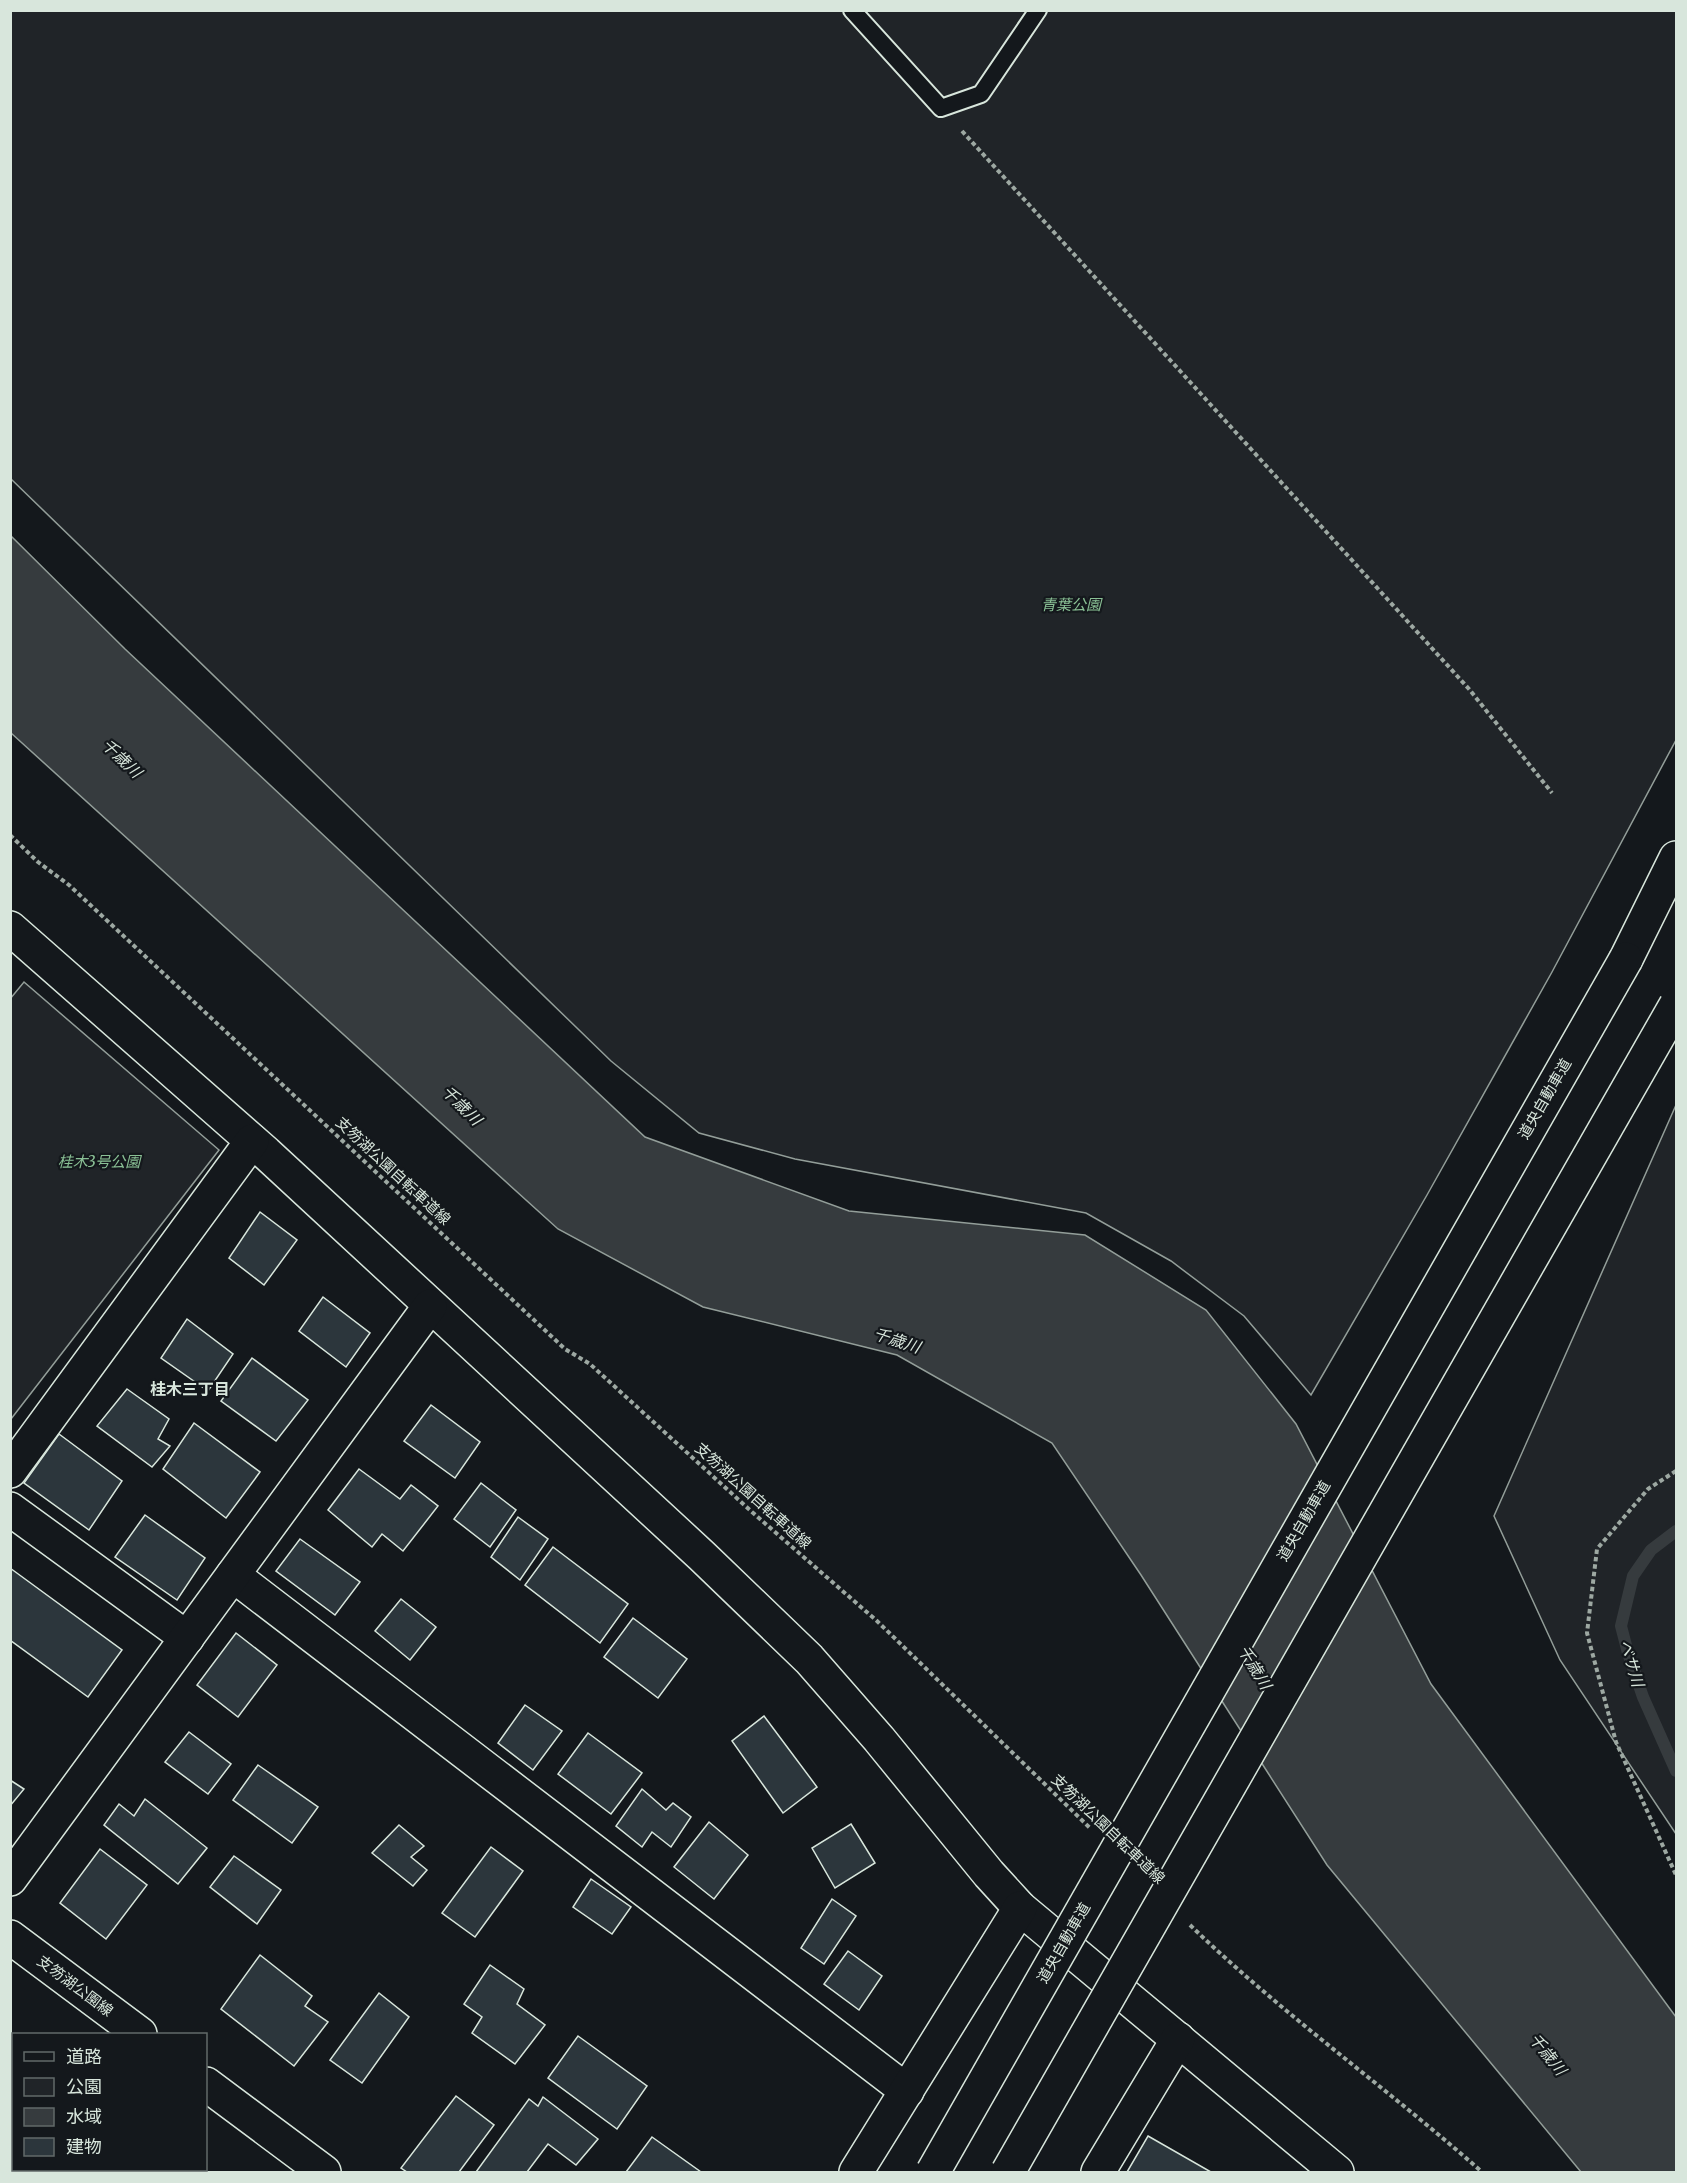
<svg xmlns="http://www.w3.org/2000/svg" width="1687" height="2183" font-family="Merriweather,'Noto Sans JP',serif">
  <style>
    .green { fill: #202428; stroke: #939e99; stroke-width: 1.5 }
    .water { fill: #363b3e; stroke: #939e99; stroke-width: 1.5 }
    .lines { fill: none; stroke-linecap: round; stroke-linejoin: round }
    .stream { stroke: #363b3e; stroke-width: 12 }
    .building { fill: #2c363c; stroke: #d8e6dc; stroke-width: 1.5 }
    .lane-casing { stroke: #d8e6dc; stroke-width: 20 }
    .street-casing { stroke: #d8e6dc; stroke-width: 36 }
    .primary-casing { stroke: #d8e6dc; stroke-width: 36 }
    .highway-casing { stroke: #d8e6dc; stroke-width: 36 }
    .path { stroke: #9da8a2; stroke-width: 4; stroke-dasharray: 4.5 3; stroke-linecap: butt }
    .lane { stroke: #14181c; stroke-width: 16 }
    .street { stroke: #14181c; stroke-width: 33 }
    .primary { stroke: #14181c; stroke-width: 33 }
    .highway { stroke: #14181c; stroke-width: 33 }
    .highway-bridge-casing { stroke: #d8e6dc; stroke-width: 36; stroke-linecap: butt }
    .highway-bridge { stroke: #14181c; stroke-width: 33 }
    .labels { text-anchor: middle; stroke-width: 4.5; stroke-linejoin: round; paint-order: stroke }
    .park-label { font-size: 15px; font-style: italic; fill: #8ac095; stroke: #14181c }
    .street-label { font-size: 15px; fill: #d8e6dc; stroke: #14181c }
    .water-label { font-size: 16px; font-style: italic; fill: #d8e6dc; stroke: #14181c }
    .neighbourhood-label { font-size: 16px; font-weight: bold; fill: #d8e6dc; stroke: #14181c }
  </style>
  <rect width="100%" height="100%" fill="#14181c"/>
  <g class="green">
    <path d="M 10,11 L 1676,11 L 1676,740 L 1552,972 L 1427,1195 L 1311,1395 L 1244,1316 L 1171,1261 L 1086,1213 L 795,1159 L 699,1133 L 611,1061 L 11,479 Z"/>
    <path d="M 24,982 L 219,1150 L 11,1419 L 10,999 Z"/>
    <path d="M 1676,1105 L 1676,1834 L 1560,1660 L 1494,1516 Z"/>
  </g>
  <path class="water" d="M 10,535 L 125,649 L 645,1137 L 849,1211 L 1085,1235 L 1206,1310 L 1296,1424 L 1431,1684 L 1676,2017 L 1676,2172 L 1581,2172 L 1327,1865 L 1141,1575 L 1052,1443 L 897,1355 L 703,1307 L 558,1229 L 11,733 Z"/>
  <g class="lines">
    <path class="stream" d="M 1676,1531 L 1651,1550 L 1633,1576 L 1621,1626 L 1628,1653 L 1643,1697 L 1676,1771"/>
  </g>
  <g class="building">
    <path d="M 260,1212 L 297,1240 L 264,1285 L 229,1258 Z"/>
    <path d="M 323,1297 L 370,1333 L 346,1367 L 299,1331 Z"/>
    <path d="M 187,1319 L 233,1354 L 208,1391 L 161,1358 Z"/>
    <path d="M 252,1358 L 308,1400 L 276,1441 L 221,1401 Z"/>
    <path d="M 127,1389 L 169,1419 L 158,1439 L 170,1446 L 152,1467 L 97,1426 Z"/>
    <path d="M 431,1405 L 480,1442 L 455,1478 L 404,1441 Z"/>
    <path d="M 194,1423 L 260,1472 L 226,1518 L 163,1469 Z"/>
    <path d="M 59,1434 L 122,1481 L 89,1530 L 24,1483 Z"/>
    <path d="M 359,1469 L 400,1499 L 411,1485 L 438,1506 L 403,1551 L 382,1534 L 372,1547 L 328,1510 Z"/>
    <path d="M 481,1483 L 516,1510 L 490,1547 L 454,1519 Z"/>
    <path d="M 145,1515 L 205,1558 L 177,1600 L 115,1557 Z"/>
    <path d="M 518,1517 L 548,1539 L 520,1580 L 491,1557 Z"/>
    <path d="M 300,1539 L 360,1582 L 335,1615 L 276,1571 Z"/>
    <path d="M 553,1547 L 628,1604 L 600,1643 L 525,1585 Z"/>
    <path d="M 10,1568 L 122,1650 L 88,1697 L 10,1640 Z"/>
    <path d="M 401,1599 L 436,1627 L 410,1660 L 375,1631 Z"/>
    <path d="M 633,1618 L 687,1659 L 658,1698 L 604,1657 Z"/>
    <path d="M 236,1633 L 277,1665 L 238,1717 L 197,1685 Z"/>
    <path d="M 525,1705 L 562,1731 L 533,1770 L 498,1743 Z"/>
    <path d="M 764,1716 L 817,1787 L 783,1813 L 732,1741 Z"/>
    <path d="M 189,1732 L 231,1764 L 208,1794 L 165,1762 Z"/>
    <path d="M 588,1733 L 642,1773 L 611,1814 L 558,1774 Z"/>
    <path d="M 258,1765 L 318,1807 L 292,1843 L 233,1800 Z"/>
    <path d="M 10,1780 L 24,1789 L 10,1806 Z"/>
    <path d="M 642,1789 L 666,1810 L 673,1803 L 691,1817 L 671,1847 L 652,1832 L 642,1847 L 616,1826 Z"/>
    <path d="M 145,1799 L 207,1848 L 178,1884 L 104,1825 L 119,1804 L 134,1816 Z"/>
    <path d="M 709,1822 L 748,1855 L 714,1899 L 674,1867 Z"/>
    <path d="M 851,1824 L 875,1863 L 835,1888 L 812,1848 Z"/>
    <path d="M 399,1825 L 424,1846 L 411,1857 L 427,1870 L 413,1886 L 372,1853 Z"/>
    <path d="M 491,1847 L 523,1871 L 475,1937 L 442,1913 Z"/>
    <path d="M 100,1849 L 147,1885 L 106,1939 L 60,1903 Z"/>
    <path d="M 234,1856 L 281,1890 L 257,1924 L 210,1887 Z"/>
    <path d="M 591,1879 L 631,1907 L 612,1934 L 573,1907 Z"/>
    <path d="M 832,1899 L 856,1916 L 824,1964 L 801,1948 Z"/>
    <path d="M 848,1951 L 882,1976 L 859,2010 L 824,1984 Z"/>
    <path d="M 260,1955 L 312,1996 L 305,2006 L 328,2022 L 294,2066 L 221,2009 Z"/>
    <path d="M 490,1965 L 524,1989 L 517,2004 L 545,2025 L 515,2064 L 472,2033 L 482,2017 L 464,2004 Z"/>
    <path d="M 379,1993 L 409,2017 L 362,2083 L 330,2060 Z"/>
    <path d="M 578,2036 L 647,2086 L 617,2129 L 548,2078 Z"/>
    <path d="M 10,2089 L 14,2091 L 14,2137 L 10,2141 Z"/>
    <path d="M 456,2096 L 494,2125 L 459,2172 L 407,2172 L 401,2168 Z"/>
    <path d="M 543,2097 L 598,2139 L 576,2165 L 548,2144 L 527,2172 L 476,2172 L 529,2099 L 538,2106 Z"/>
    <path d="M 1148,2136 L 1211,2172 L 1127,2172 Z"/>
    <path d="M 652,2137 L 701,2172 L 626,2172 Z"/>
    <path d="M 46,2170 L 103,2170 L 101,2172 L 49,2172 Z"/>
  </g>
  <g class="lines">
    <g class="lane-casing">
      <path id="lane" d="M 852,10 L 941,108 L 981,94 L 1038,10"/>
    </g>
    <g class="street-casing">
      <g id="street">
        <path d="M 10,928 L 266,1153 L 702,1556 L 809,1659 L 879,1739 L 989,1874 L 1020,1908 L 1337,2172"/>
        <path d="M 10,1471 L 252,1141"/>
        <path d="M 10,1509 L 187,1638"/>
        <path d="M 233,1575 L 907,2091"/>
        <path d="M 10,1879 L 430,1306"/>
        <path d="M 856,2172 L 1020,1908"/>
        <path d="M 1098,2172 L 1178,2039"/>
      </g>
    </g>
    <g class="primary-casing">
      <g id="primary">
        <path d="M 10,1937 L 140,2034"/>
        <path d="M 206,2084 L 324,2172"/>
      </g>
    </g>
    <g class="highway-casing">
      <path id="highway" d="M 1626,959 L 1676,858"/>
    </g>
    <g class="path">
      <path d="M 962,131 L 1469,689 L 1552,793"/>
      <path d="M 10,835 L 38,862 L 69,885 L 565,1349 L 590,1364 L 752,1512 L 877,1621 L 1090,1828"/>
      <path d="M 1676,1471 L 1648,1489 L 1597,1549 L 1587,1633 L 1616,1742 L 1676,1875"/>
      <path d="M 1190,1925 C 1282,2014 1387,2088 1482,2172"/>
    </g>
    <use href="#lane" class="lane"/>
    <use href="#street" class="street"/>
    <use href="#primary" class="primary"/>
    <use href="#highway" class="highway"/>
    <g class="highway-bridge-casing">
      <g id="highway-bridge">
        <path d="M 933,2172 L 1626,959"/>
        <path d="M 1008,2172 L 1676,1005"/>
      </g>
    </g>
    <use href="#highway-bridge" class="highway-bridge"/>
  </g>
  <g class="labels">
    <g class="park-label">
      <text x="1071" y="610">青葉公園</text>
      <text x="99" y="1167">桂木3号公園</text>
    </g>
    <g class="street-label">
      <text transform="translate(1545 1099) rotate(-60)" y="5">道央自動車道</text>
      <text transform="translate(393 1171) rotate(43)" y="5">支笏湖公園自転車道線</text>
      <text transform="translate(753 1496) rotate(42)" y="5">支笏湖公園自転車道線</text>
      <text transform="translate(1304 1521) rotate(-60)" y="5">道央自動車道</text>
      <text transform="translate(1108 1829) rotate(44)" y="5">支笏湖公園自転車道線</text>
      <text transform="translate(1064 1943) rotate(-60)" y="5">道央自動車道</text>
      <text transform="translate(75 1986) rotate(37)" y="5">支笏湖公園線</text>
    </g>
    <g class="water-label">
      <text transform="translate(122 758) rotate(44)" y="6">千歳川</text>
      <text transform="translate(462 1105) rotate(45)" y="6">千歳川</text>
      <text transform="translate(897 1340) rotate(18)" y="6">千歳川</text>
      <text transform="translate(1632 1663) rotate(73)" y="6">ベサ川</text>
      <text transform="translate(1255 1667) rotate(59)" y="6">千歳川</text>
      <text transform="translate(1548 2054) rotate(51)" y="6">千歳川</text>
    </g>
    <g class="neighbourhood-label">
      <text x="190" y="1395">桂木三丁目</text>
    </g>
  </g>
  <rect width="1687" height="2183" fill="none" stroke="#d8e6dc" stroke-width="24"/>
  <rect x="12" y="2033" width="195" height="138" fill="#14181c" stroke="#626a69" stroke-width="1.5"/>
  <rect x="24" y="2052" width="30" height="9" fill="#14181c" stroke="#626a69" stroke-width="1.5"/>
  <text x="66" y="2063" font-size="18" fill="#d8e6dc">道路</text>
  <rect x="24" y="2078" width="30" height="18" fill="#202428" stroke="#626a69" stroke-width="1.5"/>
  <text x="66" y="2093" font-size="18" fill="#d8e6dc">公園</text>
  <rect x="24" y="2108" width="30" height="18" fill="#363b3e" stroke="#626a69" stroke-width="1.5"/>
  <text x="66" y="2123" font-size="18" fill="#d8e6dc">水域</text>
  <rect x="24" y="2138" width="30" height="18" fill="#2c363c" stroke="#626a69" stroke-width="1.5"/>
  <text x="66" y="2153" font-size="18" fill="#d8e6dc">建物</text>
</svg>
